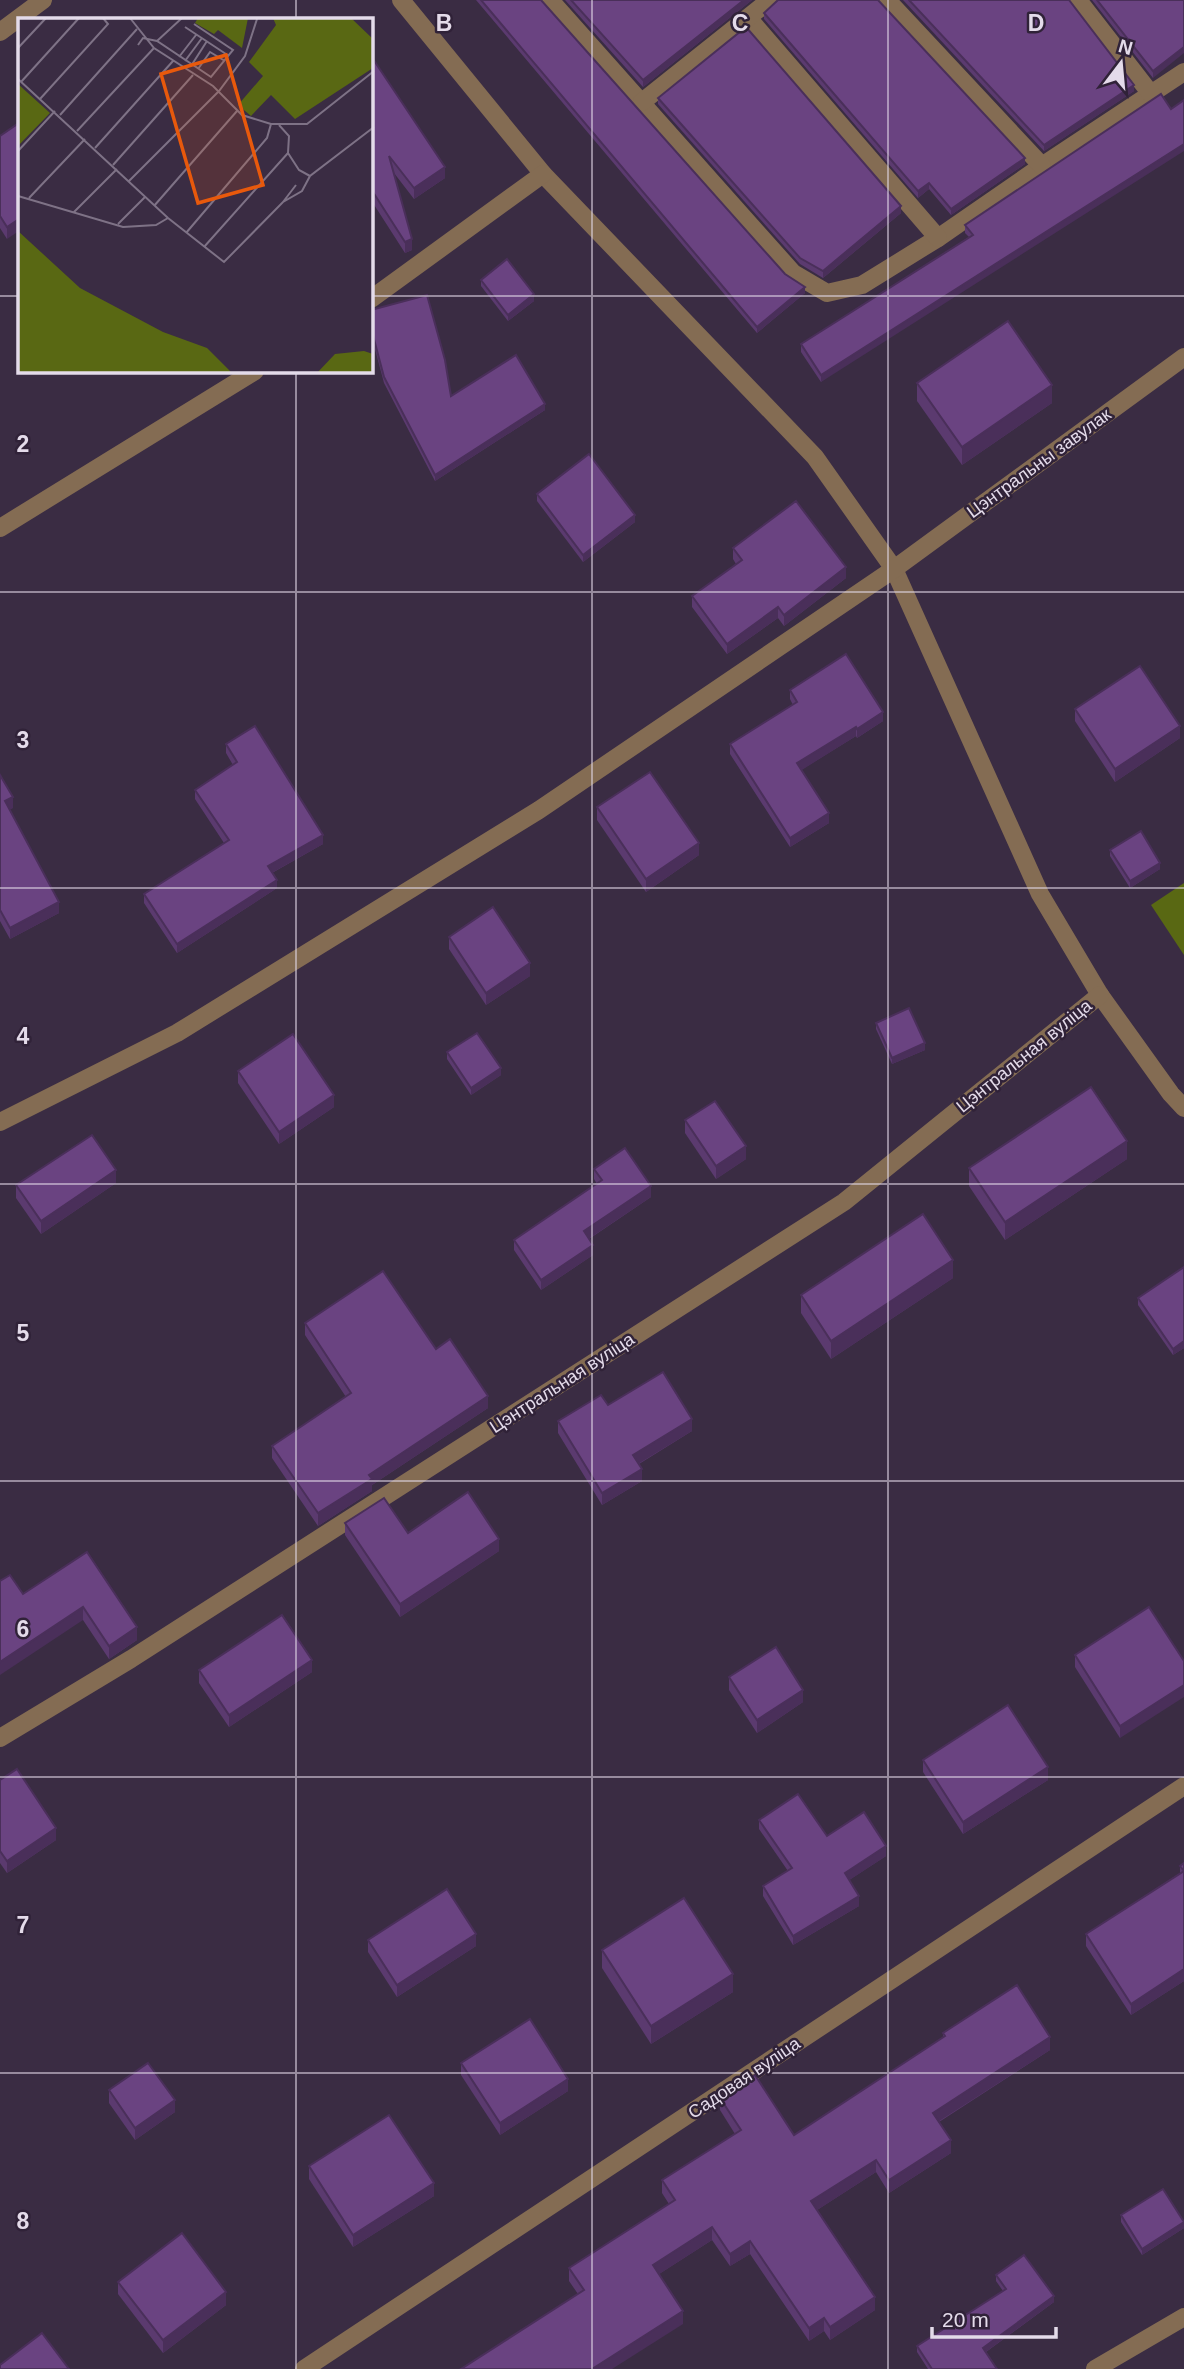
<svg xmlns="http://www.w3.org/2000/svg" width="1184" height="2369" font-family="Helvetica,sans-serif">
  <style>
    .forest { fill: #596813 }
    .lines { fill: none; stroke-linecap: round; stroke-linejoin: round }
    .minor { stroke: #846c53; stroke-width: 18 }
    .wall { fill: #5b3a6f }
    .shaded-wall { fill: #4a2f5a }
    .building { fill: #6a4381; stroke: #4a2f5a; stroke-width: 2 }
    .grid { fill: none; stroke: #e4dbea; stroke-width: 2; stroke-opacity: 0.55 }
    .labels { text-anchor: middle; stroke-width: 5; stroke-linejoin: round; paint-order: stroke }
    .street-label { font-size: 18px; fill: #e4dbea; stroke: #302238 }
    .inset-road { fill: none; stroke: #7e7286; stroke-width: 2 }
    .view { fill: #e8590c; fill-opacity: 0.15; stroke: #e8590c; stroke-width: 3.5 }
    .inset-edge { fill: none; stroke: #e4dbea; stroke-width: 3.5 }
    .grid-label { font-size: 23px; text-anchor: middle; font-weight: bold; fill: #e4dbea; stroke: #302238; stroke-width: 5; stroke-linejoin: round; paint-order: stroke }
  </style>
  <rect width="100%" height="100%" fill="#3a2c43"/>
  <path class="forest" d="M 1184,883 L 1184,955 L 1151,905 Z"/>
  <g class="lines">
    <g class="minor">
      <path d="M 401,0 L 543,174 L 815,457 L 894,569 L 1040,894 L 1100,995 L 1171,1094 L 1184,1108"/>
      <path d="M 550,0 L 793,273 L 827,293 L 862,285 L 938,238 L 1042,166 L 1184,72"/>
      <path d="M 887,0 L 1042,166"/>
      <path d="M 1078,0 L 1151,94"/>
      <path d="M 749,19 L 938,238"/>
      <path d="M 0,32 L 43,0"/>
      <path d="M 642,102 L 770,0"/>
      <path d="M 371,299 L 543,174"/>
      <path d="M 0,528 L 255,371"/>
      <path d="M 0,1122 L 177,1033 L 539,810 L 894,569 L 1184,357"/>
      <path d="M 0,1738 L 131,1659 L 844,1202 L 1100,995"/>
      <path d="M 304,2369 L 1184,1786"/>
      <path d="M 1095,2369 L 1184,2317"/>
    </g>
  </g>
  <g class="wall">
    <path d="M 476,0 L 541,0 L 785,274 L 805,293 L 757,333 Z"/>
    <path d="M 565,0 L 752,0 L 643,87 Z"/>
    <path d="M 903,0 L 1069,0 L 1134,91 L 1044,151 Z"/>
    <path d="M 1092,0 L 1184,0 L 1153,78 Z"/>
    <path d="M 879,1 L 1025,164 L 951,215 L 929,189 L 918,198 L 764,19 L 764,13 Z"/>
    <path d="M 371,56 L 445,178 L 414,199 L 394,173 L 412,250 L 405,253 L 371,200 Z"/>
    <path d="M 658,98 L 901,213 L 823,278 L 800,264 L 658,104 Z"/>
    <path d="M 1171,109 L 821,382 L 801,352 L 801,344 L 969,237 L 965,233 L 965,225 Z"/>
    <path d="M 19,123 L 7,239 L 0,228 L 0,136 Z"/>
    <path d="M 481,280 L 534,301 L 508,321 L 481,286 Z"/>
    <path d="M 371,310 L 451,396 L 545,410 L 435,481 L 384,383 L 371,334 Z"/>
    <path d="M 917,383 L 1052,403 L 962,465 L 917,401 Z"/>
    <path d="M 537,494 L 635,522 L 583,562 L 537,501 Z"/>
    <path d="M 733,548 L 846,578 L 784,626 L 778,618 L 727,654 L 692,607 L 692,596 L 736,564 L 733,559 Z"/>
    <path d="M 790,690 L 883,721 L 857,738 L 856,736 L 801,770 L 829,823 L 790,847 L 730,754 L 730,744 L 793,705 L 790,699 Z"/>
    <path d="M 1075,709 L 1180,738 L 1115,782 L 1075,721 Z"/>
    <path d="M 226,744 L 323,844 L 272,873 L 277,888 L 177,953 L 144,903 L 144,894 L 224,843 L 195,799 L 195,790 L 233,765 L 226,753 Z"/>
    <path d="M 0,775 L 13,808 L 9,809 L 59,913 L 10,939 L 0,921 Z"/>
    <path d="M 597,807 L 699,855 L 646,892 L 597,820 Z"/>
    <path d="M 1110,850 L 1160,869 L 1130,888 L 1110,856 Z"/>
    <path d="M 449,937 L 530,976 L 486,1005 L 449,949 Z"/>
    <path d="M 876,1023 L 925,1050 L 892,1064 L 876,1029 Z"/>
    <path d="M 447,1052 L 501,1075 L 471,1095 L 447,1059 Z"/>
    <path d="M 238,1071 L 334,1107 L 279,1144 L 238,1083 Z"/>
    <path d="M 685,1120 L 746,1159 L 716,1179 L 685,1133 Z"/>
    <path d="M 1127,1159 L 1005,1240 L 969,1186 L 969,1168 Z"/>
    <path d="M 594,1169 L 651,1197 L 589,1239 L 593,1255 L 541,1290 L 514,1250 L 514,1240 L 597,1184 L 594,1179 Z"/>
    <path d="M 116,1183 L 41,1234 L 16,1198 L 16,1185 Z"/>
    <path d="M 1184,1267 L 1184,1348 L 1173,1355 L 1138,1305 L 1138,1298 Z"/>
    <path d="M 953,1278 L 831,1359 L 801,1313 L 801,1295 Z"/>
    <path d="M 305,1323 L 436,1349 L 488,1408 L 372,1485 L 372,1491 L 318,1526 L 272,1458 L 272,1446 L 346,1397 L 305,1335 Z"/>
    <path d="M 608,1405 L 692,1431 L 639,1464 L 642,1481 L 602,1505 L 558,1433 L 558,1421 Z"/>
    <path d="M 345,1523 L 408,1533 L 499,1551 L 400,1617 L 345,1535 Z"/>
    <path d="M 87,1552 L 137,1640 L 109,1659 L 83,1620 L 23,1594 Z"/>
    <path d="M 1149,1607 L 1120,1738 L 1075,1667 L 1075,1655 Z"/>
    <path d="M 199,1670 L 312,1672 L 229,1727 L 199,1683 Z"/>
    <path d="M 729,1677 L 803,1702 L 757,1733 L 729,1690 Z"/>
    <path d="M 923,1760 L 1048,1780 L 963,1834 L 923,1772 Z"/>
    <path d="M 0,1780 L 56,1840 L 7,1873 L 0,1863 Z"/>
    <path d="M 759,1820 L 827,1836 L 886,1856 L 849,1880 L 859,1906 L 793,1945 L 763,1896 L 763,1886 L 788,1871 L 759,1829 Z"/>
    <path d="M 1184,1863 L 1184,1981 L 1131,2015 L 1086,1946 L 1086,1934 L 1180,1873 L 1180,1866 Z"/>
    <path d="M 368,1940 L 476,1946 L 397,1997 L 368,1952 Z"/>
    <path d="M 602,1950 L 733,1992 L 651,2044 L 602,1968 Z"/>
    <path d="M 943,2033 L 1050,2050 L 939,2122 L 951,2153 L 889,2193 L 876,2172 L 817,2210 L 875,2310 L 830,2340 L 824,2331 L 809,2341 L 750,2254 L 730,2266 L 712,2240 L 659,2274 L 683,2324 L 578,2294 L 569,2281 L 569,2268 L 669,2204 L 662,2193 L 662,2180 L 735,2134 L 720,2110 L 720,2098 L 794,2135 L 943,2038 Z"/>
    <path d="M 461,2063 L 568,2091 L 500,2135 L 461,2075 Z"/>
    <path d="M 109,2090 L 175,2112 L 135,2140 L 109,2103 Z"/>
    <path d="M 309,2166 L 434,2196 L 353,2247 L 309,2179 Z"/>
    <path d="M 1121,2215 L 1184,2228 L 1142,2255 L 1121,2222 Z"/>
    <path d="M 996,2275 L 1054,2302 L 986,2352 L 997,2369 L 928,2369 L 917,2352 L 917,2346 L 1003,2291 L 996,2281 Z"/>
    <path d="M 118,2282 L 226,2305 L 163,2353 L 118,2294 Z"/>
  </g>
  <g class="shaded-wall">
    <path d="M 744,0 L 752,0 L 643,87 L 643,80 Z"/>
    <path d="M 1184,47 L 1184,53 L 1153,78 L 1153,71 Z"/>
    <path d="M 1134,85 L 1134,91 L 1044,151 L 1044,145 Z"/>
    <path d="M 1184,144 L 1184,151 L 821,382 L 821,375 Z"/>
    <path d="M 1025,158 L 1025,164 L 951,215 L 951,209 Z"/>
    <path d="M 445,167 L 445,178 L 414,199 L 414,188 Z"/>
    <path d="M 929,183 L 929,189 L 918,198 L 918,191 Z"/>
    <path d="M 901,206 L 901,213 L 823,278 L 823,271 Z"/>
    <path d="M 19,219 L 19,231 L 7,239 L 7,227 Z"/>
    <path d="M 412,239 L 412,250 L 405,253 L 405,242 Z"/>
    <path d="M 805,287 L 805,293 L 757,333 L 757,327 Z"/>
    <path d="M 534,294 L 534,301 L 508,321 L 508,315 Z"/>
    <path d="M 1052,385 L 1052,403 L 962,465 L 962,447 Z"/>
    <path d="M 545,404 L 545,410 L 435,481 L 435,475 Z"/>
    <path d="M 635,515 L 635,522 L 583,562 L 583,555 Z"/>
    <path d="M 846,567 L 846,578 L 784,626 L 784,615 Z"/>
    <path d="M 778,607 L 778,618 L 727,654 L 727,644 Z"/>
    <path d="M 883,712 L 883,721 L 857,738 L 857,729 Z"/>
    <path d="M 1180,726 L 1180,738 L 1115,782 L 1115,769 Z"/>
    <path d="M 856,727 L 856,736 L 797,773 L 797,763 Z"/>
    <path d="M 13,797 L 13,808 L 5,812 L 5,801 Z"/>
    <path d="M 829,813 L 829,823 L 790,847 L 790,838 Z"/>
    <path d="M 323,835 L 323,844 L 268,875 L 268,866 Z"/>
    <path d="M 699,843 L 699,855 L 646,892 L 646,879 Z"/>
    <path d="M 1160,863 L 1160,869 L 1130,888 L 1130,881 Z"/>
    <path d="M 277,880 L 277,888 L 177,953 L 177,944 Z"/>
    <path d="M 59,902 L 59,913 L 10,939 L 10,928 Z"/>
    <path d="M 530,963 L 530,976 L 486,1005 L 486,993 Z"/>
    <path d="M 925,1043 L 925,1050 L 892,1064 L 892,1058 Z"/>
    <path d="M 501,1068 L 501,1075 L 471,1095 L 471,1088 Z"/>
    <path d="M 334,1095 L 334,1107 L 279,1144 L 279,1132 Z"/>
    <path d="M 1127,1141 L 1127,1159 L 1005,1240 L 1005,1222 Z"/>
    <path d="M 746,1146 L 746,1159 L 716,1179 L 716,1166 Z"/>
    <path d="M 116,1170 L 116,1183 L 41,1234 L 41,1221 Z"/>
    <path d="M 651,1186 L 651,1197 L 584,1242 L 584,1231 Z"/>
    <path d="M 593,1245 L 593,1255 L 541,1290 L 541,1280 Z"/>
    <path d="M 953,1260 L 953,1278 L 831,1359 L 831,1341 Z"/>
    <path d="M 1184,1341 L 1184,1348 L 1173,1355 L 1173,1349 Z"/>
    <path d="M 488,1396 L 488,1408 L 372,1485 L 372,1491 L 318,1526 L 318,1513 L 369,1475 Z"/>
    <path d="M 692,1419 L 692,1431 L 633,1467 L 633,1455 Z"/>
    <path d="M 642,1469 L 642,1481 L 602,1505 L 602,1493 Z"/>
    <path d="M 499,1539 L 499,1551 L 400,1617 L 400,1604 Z"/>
    <path d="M 83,1607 L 83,1620 L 0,1675 L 0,1662 Z"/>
    <path d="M 137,1627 L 137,1640 L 109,1659 L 109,1646 Z"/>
    <path d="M 312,1660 L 312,1672 L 229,1727 L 229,1715 Z"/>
    <path d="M 1184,1685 L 1184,1697 L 1120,1738 L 1120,1726 Z"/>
    <path d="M 803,1690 L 803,1702 L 757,1733 L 757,1720 Z"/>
    <path d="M 1048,1767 L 1048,1780 L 963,1834 L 963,1822 Z"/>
    <path d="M 56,1828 L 56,1840 L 7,1873 L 7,1861 Z"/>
    <path d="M 886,1846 L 886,1856 L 845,1883 L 845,1873 Z"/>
    <path d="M 859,1896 L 859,1906 L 793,1945 L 793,1936 Z"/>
    <path d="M 476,1934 L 476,1946 L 397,1997 L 397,1985 Z"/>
    <path d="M 1184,1969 L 1184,1981 L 1131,2015 L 1131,2004 Z"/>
    <path d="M 733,1974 L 733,1992 L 651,2044 L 651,2026 Z"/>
    <path d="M 1050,2037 L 1050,2050 L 933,2125 L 933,2113 Z"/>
    <path d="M 568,2079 L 568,2091 L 500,2135 L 500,2123 Z"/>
    <path d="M 175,2100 L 175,2112 L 135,2140 L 135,2128 Z"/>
    <path d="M 951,2140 L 951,2153 L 889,2193 L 889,2180 Z"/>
    <path d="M 876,2160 L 876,2172 L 811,2214 L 811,2201 Z"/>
    <path d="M 434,2183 L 434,2196 L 353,2247 L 353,2235 Z"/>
    <path d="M 1184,2222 L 1184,2228 L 1142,2255 L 1142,2249 Z"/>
    <path d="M 712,2227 L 712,2240 L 653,2278 L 653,2265 Z"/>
    <path d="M 750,2241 L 750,2254 L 730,2266 L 730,2254 Z"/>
    <path d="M 226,2292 L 226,2305 L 163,2353 L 163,2340 Z"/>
    <path d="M 1054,2296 L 1054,2302 L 983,2354 L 983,2348 Z"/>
    <path d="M 875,2297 L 875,2310 L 830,2340 L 830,2327 Z"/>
    <path d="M 683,2311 L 683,2324 L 612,2369 L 592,2369 Z"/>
    <path d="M 824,2318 L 824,2331 L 809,2341 L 809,2328 Z"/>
  </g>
  <g class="building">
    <path d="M 481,0 L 541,0 L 785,274 L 805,287 L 757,327 Z"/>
    <path d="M 571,0 L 744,0 L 643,80 Z"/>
    <path d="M 778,0 L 878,0 L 1025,158 L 951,209 L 929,183 L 918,191 L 764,13 Z"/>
    <path d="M 909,0 L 1069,0 L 1134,85 L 1044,145 Z"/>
    <path d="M 1097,0 L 1184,0 L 1184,47 L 1153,71 Z"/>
    <path d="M 746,27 L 901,206 L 823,271 L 800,258 L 658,98 Z"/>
    <path d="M 371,56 L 445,167 L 414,188 L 389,156 L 412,239 L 405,242 L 371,189 Z"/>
    <path d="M 1161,94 L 1171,109 L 1184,100 L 1184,144 L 821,375 L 801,344 L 973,235 L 965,225 Z"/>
    <path d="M 19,123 L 19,219 L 7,227 L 0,216 L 0,136 Z"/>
    <path d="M 507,259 L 534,294 L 508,315 L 481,280 Z"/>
    <path d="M 427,295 L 445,360 L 451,396 L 516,355 L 545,404 L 435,475 L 384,377 L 371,328 L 371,310 Z"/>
    <path d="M 1008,321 L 1052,385 L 962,447 L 917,383 Z"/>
    <path d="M 589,454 L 635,515 L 583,555 L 537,494 Z"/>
    <path d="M 796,501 L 846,567 L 784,615 L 778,607 L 727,644 L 692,596 L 742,560 L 733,548 Z"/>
    <path d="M 846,654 L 883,712 L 857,729 L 856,727 L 797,763 L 829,813 L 790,838 L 730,744 L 797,702 L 790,690 Z"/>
    <path d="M 1140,666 L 1180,726 L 1115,769 L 1075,709 Z"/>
    <path d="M 255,726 L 323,835 L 268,866 L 277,880 L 177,944 L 144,894 L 229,840 L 195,790 L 237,762 L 226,744 Z"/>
    <path d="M 650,772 L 699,843 L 646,879 L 597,807 Z"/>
    <path d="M 0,775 L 13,797 L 5,801 L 59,902 L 10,928 L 0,910 Z"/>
    <path d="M 1141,831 L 1160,863 L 1130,881 L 1110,850 Z"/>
    <path d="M 493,907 L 530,963 L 486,993 L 449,937 Z"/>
    <path d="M 909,1008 L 925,1043 L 892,1058 L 876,1023 Z"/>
    <path d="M 477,1033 L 501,1068 L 471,1088 L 447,1052 Z"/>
    <path d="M 293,1034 L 334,1095 L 279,1132 L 238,1071 Z"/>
    <path d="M 1091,1087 L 1127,1141 L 1005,1222 L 969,1168 Z"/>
    <path d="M 715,1101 L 746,1146 L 716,1166 L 685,1120 Z"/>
    <path d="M 92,1135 L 116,1170 L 41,1221 L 16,1185 Z"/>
    <path d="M 625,1148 L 651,1186 L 584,1231 L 593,1245 L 541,1280 L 514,1240 L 602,1180 L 594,1169 Z"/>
    <path d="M 923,1214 L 953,1260 L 831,1341 L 801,1295 Z"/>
    <path d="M 1184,1267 L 1184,1341 L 1173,1349 L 1138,1298 Z"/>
    <path d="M 383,1271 L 436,1349 L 450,1339 L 488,1396 L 369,1475 L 372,1479 L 318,1513 L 272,1446 L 351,1393 L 305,1323 Z"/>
    <path d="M 663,1372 L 692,1419 L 633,1455 L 642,1469 L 602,1493 L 558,1421 L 601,1395 L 608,1405 Z"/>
    <path d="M 468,1492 L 499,1539 L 400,1604 L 345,1523 L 384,1498 L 408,1533 Z"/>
    <path d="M 87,1552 L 137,1627 L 109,1646 L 83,1607 L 0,1662 L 0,1581 L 10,1575 L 23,1594 Z"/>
    <path d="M 1149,1607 L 1184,1661 L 1184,1685 L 1120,1726 L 1075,1655 Z"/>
    <path d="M 282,1615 L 312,1660 L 229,1715 L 199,1670 Z"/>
    <path d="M 776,1647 L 803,1690 L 757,1720 L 729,1677 Z"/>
    <path d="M 1008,1705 L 1048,1767 L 963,1822 L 923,1760 Z"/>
    <path d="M 17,1769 L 56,1828 L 7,1861 L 0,1851 L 0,1780 Z"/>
    <path d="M 798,1794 L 827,1836 L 864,1812 L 886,1846 L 845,1873 L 859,1896 L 793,1936 L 763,1886 L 792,1868 L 759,1820 Z"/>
    <path d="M 1184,1863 L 1184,1969 L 1131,2004 L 1086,1934 L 1184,1871 L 1180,1866 Z"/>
    <path d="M 447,1889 L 476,1934 L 397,1985 L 368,1940 Z"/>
    <path d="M 684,1898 L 733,1974 L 651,2026 L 602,1950 Z"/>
    <path d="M 1017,1985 L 1050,2037 L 933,2113 L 951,2140 L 889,2180 L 876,2160 L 811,2201 L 875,2297 L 830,2327 L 824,2318 L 809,2328 L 750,2241 L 730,2254 L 712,2227 L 653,2265 L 683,2311 L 592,2369 L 461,2369 L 584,2290 L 569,2268 L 675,2200 L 662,2180 L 741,2130 L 720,2098 L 755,2075 L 794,2135 L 945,2036 L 943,2033 Z"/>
    <path d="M 530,2019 L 568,2079 L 500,2123 L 461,2063 Z"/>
    <path d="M 148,2063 L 175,2100 L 135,2128 L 109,2090 Z"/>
    <path d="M 389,2115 L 434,2183 L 353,2235 L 309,2166 Z"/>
    <path d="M 1163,2189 L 1184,2222 L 1142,2249 L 1121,2215 Z"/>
    <path d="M 182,2233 L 226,2292 L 163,2340 L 118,2282 Z"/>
    <path d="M 1024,2255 L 1054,2296 L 983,2348 L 997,2369 L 932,2369 L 917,2346 L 1006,2289 L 996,2275 Z"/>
    <path d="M 42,2333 L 69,2369 L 0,2369 L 0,2365 Z"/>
  </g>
  <path class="grid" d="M 296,0 L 296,19M 592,0 L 592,2369M 888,0 L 888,2369M 0,296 L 19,296M 371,296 L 1184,296M 296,371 L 296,2369M 0,592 L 1184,592M 0,888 L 1184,888M 0,1184 L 1184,1184M 0,1481 L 1184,1481M 0,1777 L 1184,1777M 0,2073 L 1184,2073"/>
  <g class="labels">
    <g class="street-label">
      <text transform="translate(1039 463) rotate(-36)" y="6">Цэнтральны завулак</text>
      <text transform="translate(1024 1056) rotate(-39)" y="6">Цэнтральная вуліца</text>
      <text transform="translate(562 1383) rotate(-33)" y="6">Цэнтральная вуліца</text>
      <text transform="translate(744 2078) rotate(-34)" y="6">Садовая вуліца</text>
    </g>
  </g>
  <g transform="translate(18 18)">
    <rect width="355" height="355" fill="#3a2c43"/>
    <path d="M 180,0 L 230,0 L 224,30 L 200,12 L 196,16 L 177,5 ZM 255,0 L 333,0 L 355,21 L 355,50 L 277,101 L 253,77 L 233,98 L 220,87 L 245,58 L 231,44 L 258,7 ZM 0,66 L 32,95 L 0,128 ZM 0,213 L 62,270 L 145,314 L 189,330 L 214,355 L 0,355 ZM 346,333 L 355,336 L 355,355 L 299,355 L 317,336 Z" fill="#596813"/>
    <path class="inset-road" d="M 112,0 L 136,30 L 195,68 L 224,97 L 253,106M 167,9 L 211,38M 139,23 L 164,0M 120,27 L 125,20 L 139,23 L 193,59 L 215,32 L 176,6M 0,30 L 28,0M 161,39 L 178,17M 167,43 L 184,20M 173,48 L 189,23M 180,51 L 192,34 L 207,43M 0,61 L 150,200 L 206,244 L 265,184 L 284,173 L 292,158 L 356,109M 3,64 L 61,0M 22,81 L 90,6 L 85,0M 42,97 L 119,11M 261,107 L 271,118 L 270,135 L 281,152 L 292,158M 59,113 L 136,30M 77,130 L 155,43M 0,133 L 37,93M 95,147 L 175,57M 111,163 L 201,73 L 227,38 L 239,1M 0,178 L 105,209 L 138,207 L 150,200M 11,180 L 67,121M 265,184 L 278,167M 136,188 L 219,93M 56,194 L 99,151M 100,206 L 127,179M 168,215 L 249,120 L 253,106 L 289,106 L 356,53M 186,229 L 270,135"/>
    <path class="view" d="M 208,37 L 245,167 L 180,185 L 143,56 Z"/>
    <rect width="355" height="355" class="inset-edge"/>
  </g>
  <g class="grid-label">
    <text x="444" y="31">B</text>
    <text x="740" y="31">C</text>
    <text x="1036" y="31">D</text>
    <text x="23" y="452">2</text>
    <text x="23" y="748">3</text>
    <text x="23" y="1044">4</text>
    <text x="23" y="1341">5</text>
    <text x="23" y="1637">6</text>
    <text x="23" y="1933">7</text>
    <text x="23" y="2229">8</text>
  </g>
  <g transform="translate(1121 63) rotate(16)" stroke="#302238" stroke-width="5" paint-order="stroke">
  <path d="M0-5L12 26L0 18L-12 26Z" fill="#e4dbea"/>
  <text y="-10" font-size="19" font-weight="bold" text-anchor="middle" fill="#e4dbea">N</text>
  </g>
  <path d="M932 2327v10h124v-10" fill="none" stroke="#e4dbea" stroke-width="3.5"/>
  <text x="942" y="2327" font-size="21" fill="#e4dbea" stroke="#302238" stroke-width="5" paint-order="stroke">20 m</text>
</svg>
